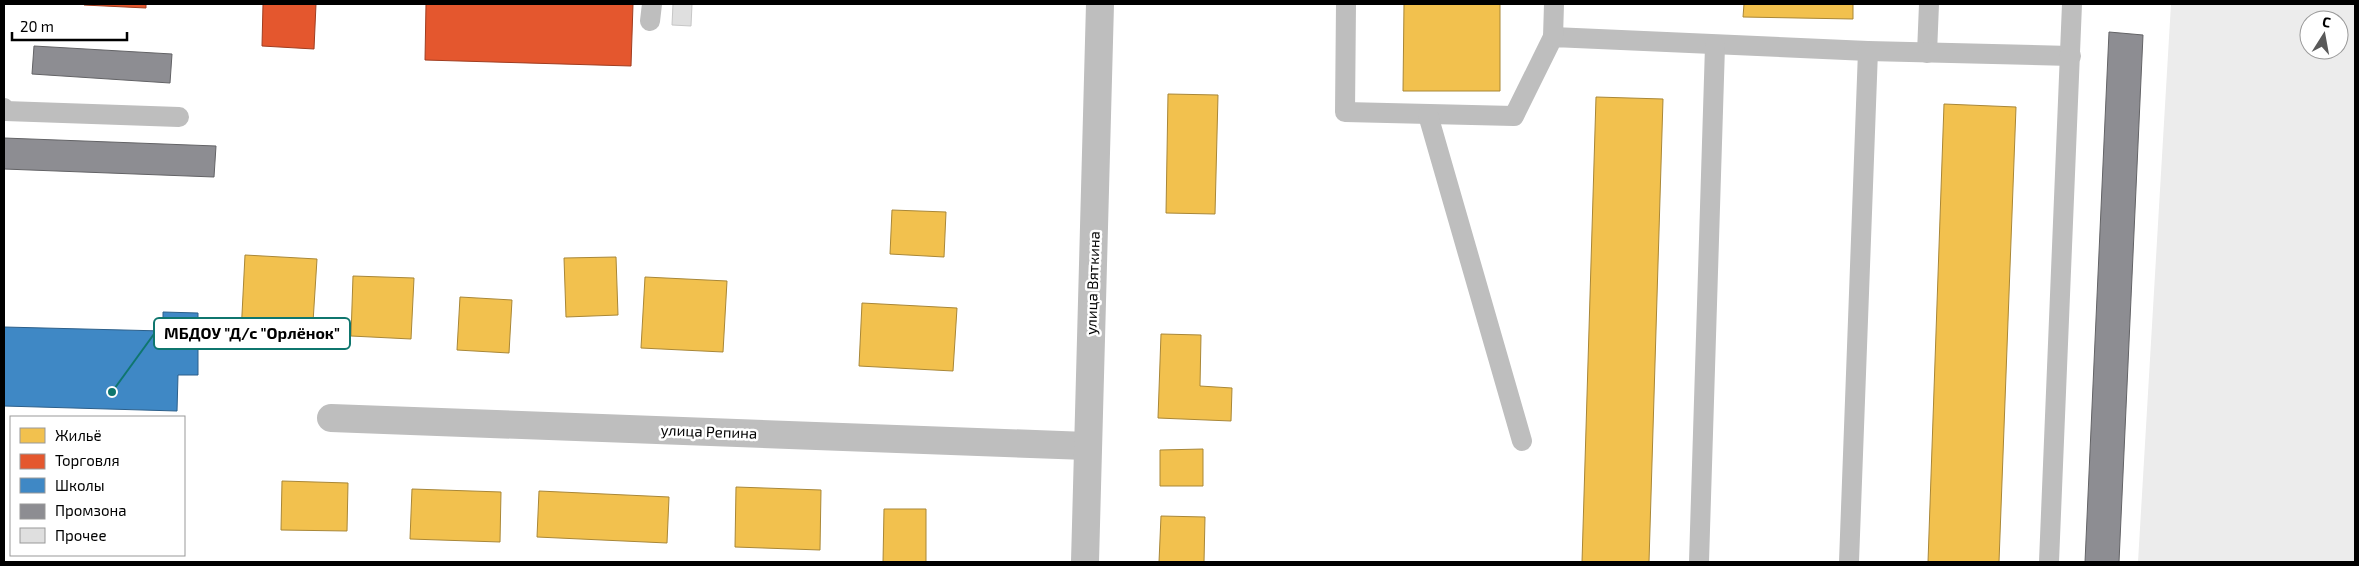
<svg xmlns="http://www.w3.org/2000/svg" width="2359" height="566" font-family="'Exo 2',sans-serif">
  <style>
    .green { fill: #ececec; fill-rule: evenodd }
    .homes { fill: #f2c14e; stroke: #a98737 }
    .shops { fill: #e4572e; stroke: #a03d20 }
    .schools { fill: #3f88c5; stroke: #2c5f8a }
    .industry { fill: #8d8d92; stroke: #636366 }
    .building { fill: #dfdfdf; stroke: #c7c7c7 }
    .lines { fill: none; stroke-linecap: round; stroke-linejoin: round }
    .service { stroke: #bebebe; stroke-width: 20 }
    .minor { stroke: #bebebe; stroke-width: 28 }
    .labels { text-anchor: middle; stroke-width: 5; stroke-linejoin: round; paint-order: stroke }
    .street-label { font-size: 15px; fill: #000; stroke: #fff }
    .leader { fill: none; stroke: #0f766e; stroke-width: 2 }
    .callout-dot { fill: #0f766e; stroke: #fff; stroke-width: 2 }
    .callout { fill: #fff; stroke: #0f766e; stroke-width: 2 }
    .callout-label { font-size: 16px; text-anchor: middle; font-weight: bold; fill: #000 }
  </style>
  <rect width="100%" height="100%" fill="#fff"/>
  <path class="green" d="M 2171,4 L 2355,4 L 2355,562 L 2138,562 ZM 2309,20 L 2339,20 L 2339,50 L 2309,50 Z"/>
  <g class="homes">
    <path d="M 1404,4 L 1500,4 L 1500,91 L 1403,91 Z"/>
    <path d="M 1744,4 L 1853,4 L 1853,19 L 1743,17 Z"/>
    <path d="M 1168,94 L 1218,95 L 1215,214 L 1166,213 Z"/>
    <path d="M 1596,97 L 1663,99 L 1649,562 L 1582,562 Z"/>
    <path d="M 1944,104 L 2016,107 L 1999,562 L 1928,562 Z"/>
    <path d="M 892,210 L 946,212 L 944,257 L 890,254 Z"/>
    <path d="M 245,255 L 317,259 L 312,338 L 241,334 Z"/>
    <path d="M 616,257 L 618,315 L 566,317 L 564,258 Z"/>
    <path d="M 353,276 L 414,278 L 411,339 L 351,336 Z"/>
    <path d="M 645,277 L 727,281 L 723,352 L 641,348 Z"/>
    <path d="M 460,297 L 512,300 L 509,353 L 457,350 Z"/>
    <path d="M 862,303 L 957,308 L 953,371 L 859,366 Z"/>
    <path d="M 1161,334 L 1201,335 L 1200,386 L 1232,388 L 1231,421 L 1158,418 Z"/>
    <path d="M 1203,449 L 1203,486 L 1160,486 L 1160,450 Z"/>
    <path d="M 282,481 L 348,483 L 347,531 L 281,530 Z"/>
    <path d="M 736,487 L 821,490 L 820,550 L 735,547 Z"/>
    <path d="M 412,489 L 501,492 L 500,542 L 410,539 Z"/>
    <path d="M 539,491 L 669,497 L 667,543 L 537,537 Z"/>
    <path d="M 884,509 L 926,509 L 926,562 L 883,562 Z"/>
    <path d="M 1161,516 L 1205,517 L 1204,562 L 1159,562 Z"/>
  </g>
  <g class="shops">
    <path d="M 84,4 L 146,4 L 146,8 L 84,5 Z"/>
    <path d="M 263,4 L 316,4 L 314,49 L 262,46 Z"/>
    <path d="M 426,4 L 633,4 L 631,66 L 425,60 Z"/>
  </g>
  <path class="schools" d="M 163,312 L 198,313 L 198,375 L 178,375 L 177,411 L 4,406 L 4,327 L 163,331 Z"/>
  <g class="industry">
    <path d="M 2109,32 L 2143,35 L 2119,562 L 2085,562 Z"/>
    <path d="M 34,46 L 172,54 L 170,83 L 32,74 Z"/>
    <path d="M 4,138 L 216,146 L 214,177 L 4,169 Z"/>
  </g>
  <path class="building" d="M 673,4 L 692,4 L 691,26 L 672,25 Z"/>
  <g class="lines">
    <g class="service">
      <path d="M 1346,4 L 1345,112 L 1514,116 L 1553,37 L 1868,51"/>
      <path d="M 650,21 L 652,4"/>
      <path d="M 1553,37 L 1554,4"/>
      <path d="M 1927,53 L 1929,4"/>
      <path d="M 4,108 L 5,111 L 179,117"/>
      <path d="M 1428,115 L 1522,441"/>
      <path d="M 1699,562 L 1715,46"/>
      <path d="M 1849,562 L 1868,51 L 2071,56"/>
      <path d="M 2049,562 L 2072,4"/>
    </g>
    <g class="minor">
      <path d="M 331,418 L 1087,446"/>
      <path d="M 1085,562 L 1100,4"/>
    </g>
  </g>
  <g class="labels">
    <g class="street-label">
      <text transform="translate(1093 283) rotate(-88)" y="5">улица Вяткина</text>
      <text transform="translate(709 432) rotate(2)" y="5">улица Репина</text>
    </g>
  </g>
  <path class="leader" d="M112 392L154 334"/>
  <circle class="callout-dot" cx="112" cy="392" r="5"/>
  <rect class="callout" x="154" y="318" width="196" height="31" rx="5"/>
  <g class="callout-label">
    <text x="252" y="339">МБДОУ "Д/с "Орлёнок"</text>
  </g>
  <rect width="2359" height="566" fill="none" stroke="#000000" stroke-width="10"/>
  <rect x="10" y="416" width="175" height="140" fill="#ffffff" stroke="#999999"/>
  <rect x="20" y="428" width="25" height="15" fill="#f2c14e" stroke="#999999"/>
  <text x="55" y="441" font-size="15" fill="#000000">Жильё</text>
  <rect x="20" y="454" width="25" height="15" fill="#e4572e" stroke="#999999"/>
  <text x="55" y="466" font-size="15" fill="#000000">Торговля</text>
  <rect x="20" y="478" width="25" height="15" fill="#3f88c5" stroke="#999999"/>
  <text x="55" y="491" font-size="15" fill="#000000">Школы</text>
  <rect x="20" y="504" width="25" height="15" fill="#8d8d92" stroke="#999999"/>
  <text x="55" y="516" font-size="15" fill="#000000">Промзона</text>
  <rect x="20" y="528" width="25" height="15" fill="#dfdfdf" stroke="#999999"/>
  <text x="55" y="541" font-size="15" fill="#000000">Прочее</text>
  <g transform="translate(2324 35) rotate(11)"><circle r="24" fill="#ffffff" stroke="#999999"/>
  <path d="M0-4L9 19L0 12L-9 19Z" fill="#595959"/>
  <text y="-8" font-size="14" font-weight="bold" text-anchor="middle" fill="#000000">С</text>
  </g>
  <path d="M12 32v8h115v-8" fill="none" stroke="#000000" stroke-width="2.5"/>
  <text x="20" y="32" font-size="15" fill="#000000" stroke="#ffffff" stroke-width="4" paint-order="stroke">20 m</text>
</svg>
